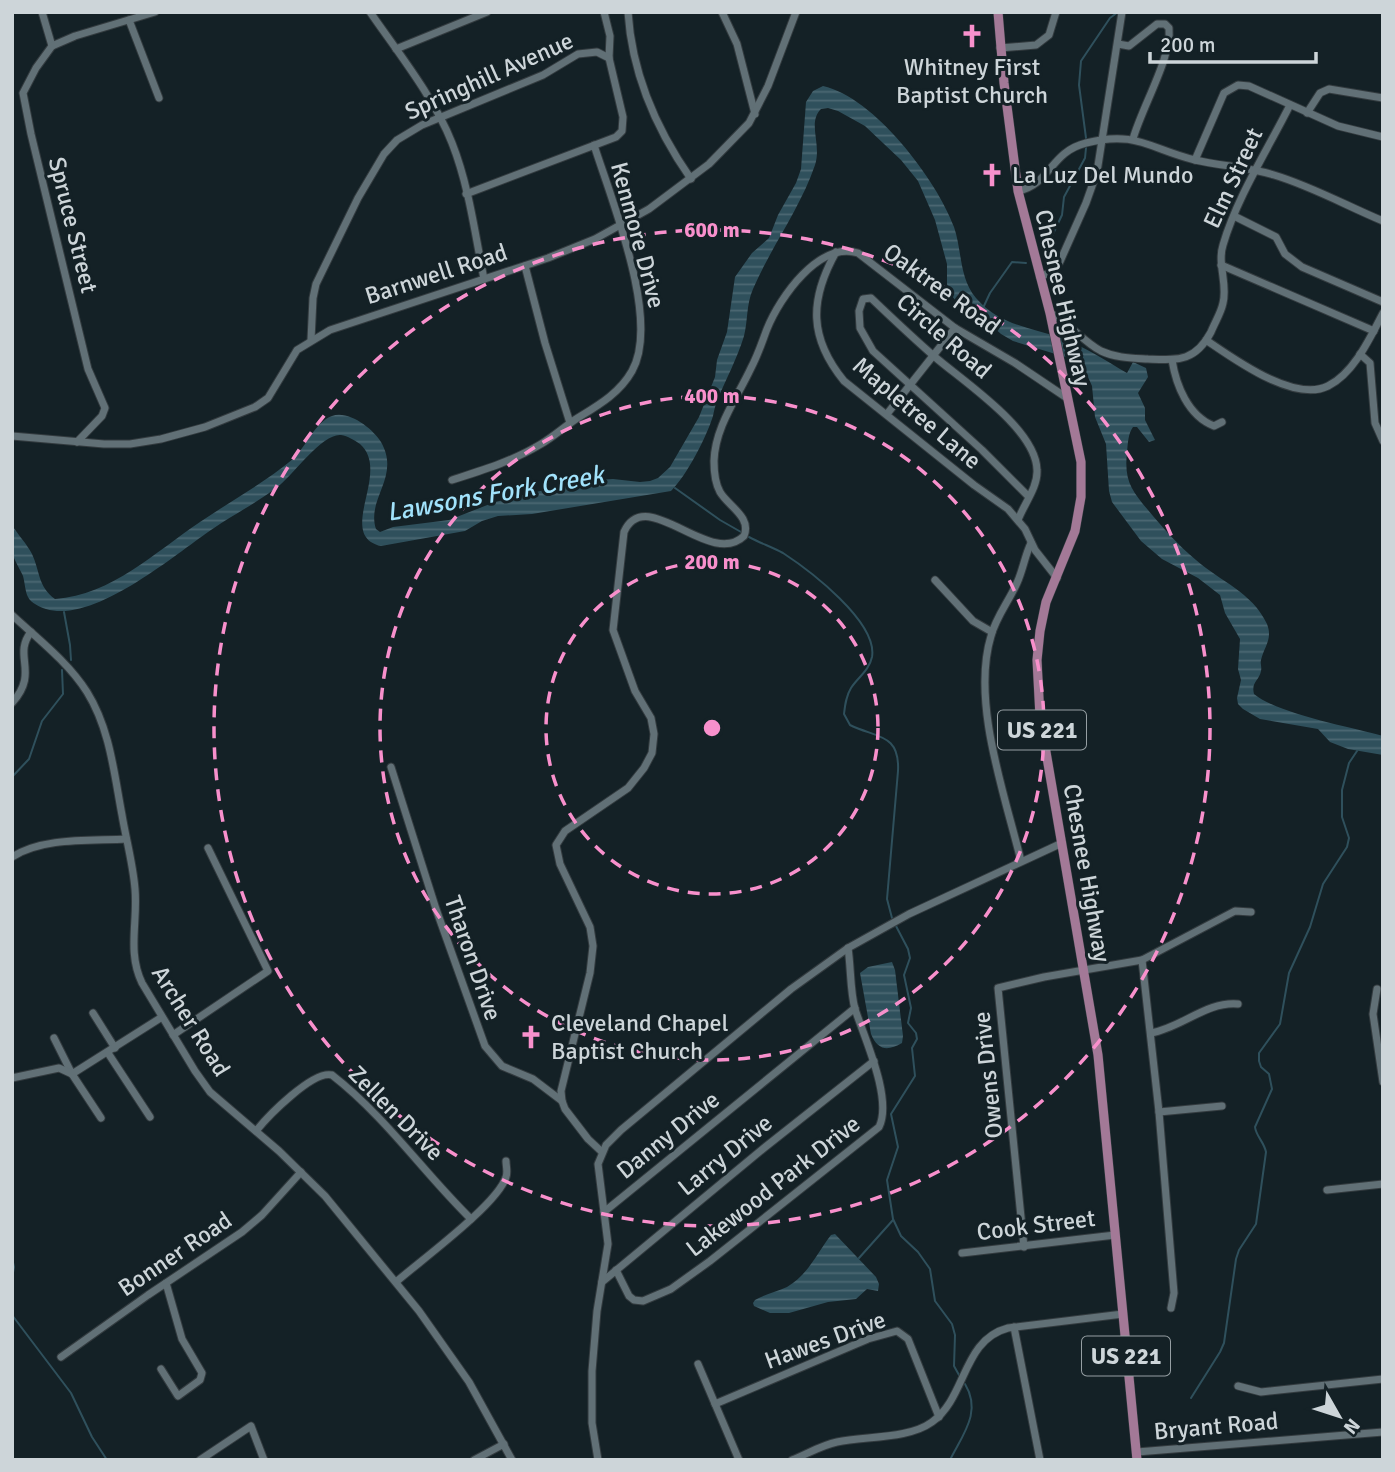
<svg xmlns="http://www.w3.org/2000/svg" width="1395" height="1472" font-family="Signika,sans-serif">
  <style>
    .water { fill: url(#water-rules) }
    .lines { fill: none; stroke-linecap: round; stroke-linejoin: round }
    .stream { stroke: #2f505c; stroke-width: 2 }
    .minor-casing { stroke: #333b3f; stroke-width: 9 }
    .major-casing { stroke: #333b3f; stroke-width: 10 }
    .minor { stroke: #617076; stroke-width: 7 }
    .major { stroke: #a37997; stroke-width: 9 }
    .ring { fill: none; stroke: #f890cc; stroke-width: 3.5; stroke-dasharray: 12 9 }
    .labels { text-anchor: middle; stroke-width: 6; stroke-linejoin: round; paint-order: stroke }
    .shield { fill: #142126; stroke: #969fa3; stroke-width: 2 }
    .shield-label { font-size: 23px; font-weight: bold; fill: #cdd5d9 }
    .poi-label { font-size: 24px; fill: #cdd5d9; stroke: #142126; text-anchor: start }
    .street-label { font-size: 24px; fill: #cdd5d9; stroke: #142126 }
    .water-label { font-size: 26px; font-style: italic; fill: #a1e2fb; stroke: #142126 }
    .centre { fill: #f890cc; stroke: #142126; stroke-width: 3.5 }
    .ring-label { font-size: 21px; text-anchor: middle; font-weight: bold; fill: #f890cc; stroke: #142126; stroke-width: 6; stroke-linejoin: round; paint-order: stroke }
  </style>
  <defs>
    <pattern id="water-rules" width="6" height="5" patternUnits="userSpaceOnUse" patternTransform="scale(1.75)"><rect width="6" height="5" fill="#2f505c"/><path d="M0 2.5h6" fill="none" stroke="#4c6873"/></pattern>
  </defs>
  <rect width="100%" height="100%" fill="#142126"/>
  <g class="water">
    <path d="M 823,86 C 874,97 937,180 954,227 C 962,250 959,278 976,298 C 999,325 1029,327 1061,338 C 1084,346 1106,361 1127,373 L 1133,362 L 1146,368 L 1148,377 L 1138,393 L 1145,408 L 1145,420 L 1155,440 L 1149,442 L 1137,427 L 1133,427 C 1128,434 1128,443 1127,452 C 1124,480 1131,490 1148,510 C 1163,528 1178,545 1196,560 C 1221,582 1252,592 1267,624 C 1273,639 1264,647 1261,660 C 1260,663 1262,667 1261,671 C 1259,681 1251,682 1254,694 C 1278,714 1351,727 1383,736 L 1383,755 L 1348,749 L 1330,742 L 1318,729 L 1260,719 L 1243,709 L 1238,704 L 1237,698 L 1241,680 L 1238,669 L 1240,639 L 1225,613 L 1220,595 L 1198,578 L 1162,559 L 1141,541 L 1112,502 L 1109,491 L 1106,444 L 1095,417 L 1092,386 L 1084,368 L 1072,359 L 1013,341 L 1001,334 L 974,310 L 955,300 L 950,293 L 947,284 L 947,264 L 935,220 L 918,181 L 901,160 L 865,126 L 838,111 L 828,108 L 821,109 C 807,123 822,144 815,165 C 800,209 771,247 753,289 C 746,305 748,321 744,336 C 737,359 726,379 717,401 C 715,406 714,411 713,416 C 706,438 687,475 671,491 L 532,514 L 498,516 L 482,521 L 465,531 L 381,546 C 335,535 392,472 360,444 C 354,440 348,436 341,435 C 323,433 295,472 281,484 C 260,501 236,513 214,528 C 175,554 95,624 46,609 C 40,607 31,603 28,597 C 25,591 25,583 23,576 C 20,569 14,560 12,552 C 11,544 12,534 12,525 C 18,535 27,544 32,554 C 40,571 38,587 55,599 C 112,595 155,552 200,522 C 231,501 264,483 293,459 C 306,447 315,422 332,416 C 349,410 373,429 381,442 C 401,477 366,498 376,529 L 380,532 L 393,527 L 449,520 L 495,502 L 582,481 L 613,479 L 640,482 L 650,481 L 658,478 L 670,467 L 699,417 L 715,377 L 717,360 L 727,332 L 735,277 L 752,253 L 769,238 L 778,215 L 796,183 L 801,169 L 806,102 L 813,91 Z"/>
    <path d="M 892,962 L 895,970 L 903,1036 L 902,1043 C 888,1051 878,1051 871,1034 L 860,973 L 868,967 Z"/>
    <path d="M 835,1234 L 876,1277 L 879,1284 L 878,1291 L 867,1289 L 856,1299 L 828,1302 L 789,1313 L 770,1313 L 754,1306 L 753,1303 L 755,1300 C 765,1294 777,1292 787,1287 C 808,1275 817,1253 831,1235 Z"/>
  </g>
  <g class="lines">
    <g class="stream">
      <path d="M 1086,138 L 1079,85 L 1081,61 L 1110,18 L 1118,12"/>
      <path d="M 1045,248 L 1045,242 L 1052,236 L 1062,215 L 1064,197 L 1085,158 L 1086,148"/>
      <path d="M 983,308 L 990,293 L 1012,262 L 1026,263"/>
      <path d="M 675,488 L 720,520 L 741,532"/>
      <path d="M 749,537 C 760,543 772,547 783,553 C 809,570 878,622 872,657 C 869,671 858,677 851,688 C 846,696 845,705 844,714 L 850,725 C 876,738 900,733 898,771 L 887,899 L 892,918"/>
      <path d="M 64,612 L 70,645 L 71,660"/>
      <path d="M 12,777 L 29,759 L 42,721 L 63,694 L 62,670"/>
      <path d="M 896,926 L 908,949 L 910,958 L 904,975 L 911,1008 L 908,1023 L 916,1033 L 917,1039 L 912,1048 L 915,1076 L 891,1114 L 898,1147 L 887,1180 L 893,1219 L 901,1236 L 918,1252 L 930,1269 L 935,1301 L 952,1324 L 955,1335 L 954,1366 L 959,1375"/>
      <path d="M 12,1258 L 14,1267 L 12,1278"/>
      <path d="M 859,1258 L 893,1220"/>
      <path d="M 12,1315 L 71,1393 L 92,1437 L 107,1460"/>
      <path d="M 1191,1398 L 1220,1352 L 1224,1343 L 1236,1259 L 1239,1250 L 1256,1224 L 1266,1152 C 1264,1142 1256,1136 1255,1127 L 1272,1089 L 1269,1074 L 1261,1067 L 1259,1061 L 1259,1053 L 1280,1024 L 1289,973 L 1310,927 L 1323,884 L 1347,847 L 1349,838 L 1342,817 L 1342,790 L 1349,763 L 1357,751"/>
      <path d="M 950,1460 C 963,1434 982,1412 965,1384"/>
    </g>
    <g class="minor-casing">
      <g id="minor">
        <path d="M 42,12 L 52,46"/>
        <path d="M 370,12 C 397,51 435,99 452,143 C 469,186 475,234 484,279"/>
        <path d="M 628,12 C 632,74 656,129 691,179"/>
        <path d="M 722,12 L 737,44 L 755,114"/>
        <path d="M 129,20 L 159,98"/>
        <path d="M 1118,44 L 1129,46 L 1157,24 L 1165,24 L 1169,28 C 1172,57 1142,107 1133,139"/>
        <path d="M 1000,48 L 1036,45 L 1049,35 L 1056,12"/>
        <path d="M 396,49 L 487,12"/>
        <path d="M 1307,113 L 1320,93 L 1329,89 L 1383,98"/>
        <path d="M 1195,160 L 1224,93 L 1238,85 L 1249,86 L 1338,126 L 1383,137"/>
        <path d="M 1018,191 C 1051,184 1050,152 1086,143 C 1136,130 1150,149 1195,160 C 1221,166 1248,167 1274,175 C 1311,186 1347,206 1383,221"/>
        <path d="M 466,194 L 616,137 L 622,131 L 623,117 L 609,58 L 610,36 L 604,12"/>
        <path d="M 1234,216 L 1276,237 L 1285,254 L 1302,267 L 1383,302"/>
        <path d="M 836,252 C 809,300 809,338 844,381 L 974,485 L 1008,509 L 1025,529 L 1035,550 L 1057,578"/>
        <path d="M 1221,265 L 1374,331"/>
        <path d="M 525,266 L 545,343 L 570,423"/>
        <path d="M 1040,277 L 1053,271 L 1058,266 L 1086,203 L 1097,172 L 1122,12"/>
        <path d="M 1050,313 C 1069,322 1082,341 1101,351 C 1116,358 1132,358 1148,359 C 1178,360 1195,362 1211,332 C 1215,322 1221,313 1223,303 C 1228,284 1217,264 1223,245 C 1237,197 1268,149 1290,105"/>
        <path d="M 311,340 L 313,298 L 316,284 L 358,198 L 384,154 L 397,140 L 422,125 L 543,75 L 578,54 L 597,52 L 609,58"/>
        <path d="M 1206,340 C 1234,359 1294,403 1328,386 C 1354,373 1370,338 1383,313"/>
        <path d="M 1360,354 L 1370,363 L 1375,423 L 1383,441"/>
        <path d="M 1172,360 C 1176,385 1188,416 1214,426 L 1222,422"/>
        <path d="M 887,414 L 955,328"/>
        <path d="M 12,436 L 104,444 L 130,444 L 161,439 L 205,427 L 255,407 L 268,398 L 297,350 L 330,330 L 548,258 L 595,239 L 649,209 L 709,164 L 749,123 L 768,86 L 796,12"/>
        <path d="M 77,442 L 102,416 L 105,408 L 88,369 L 31,134 L 23,93 L 36,68 L 52,46 L 75,36 L 155,12"/>
        <path d="M 452,480 C 483,470 513,461 541,444 C 553,437 564,427 576,419 C 597,406 619,394 632,371 C 661,320 611,199 594,145"/>
        <path d="M 1018,520 C 1024,504 1038,487 1037,470 C 1036,429 964,382 935,357 C 913,338 892,318 871,298 L 863,299 L 859,311 L 860,328 L 873,351 L 982,450 L 1029,497"/>
        <path d="M 935,580 L 973,621 L 992,632"/>
        <path d="M 12,615 C 38,639 68,662 87,692 C 110,729 114,773 122,815 C 126,839 133,864 135,889 C 138,922 127,952 142,983 L 195,1071 L 210,1092 L 279,1151 L 325,1196 L 419,1311 L 469,1382 L 512,1460"/>
        <path d="M 12,703 C 40,672 12,656 31,632"/>
        <path d="M 391,767 L 436,909 L 485,1046 L 502,1066 L 533,1079 L 562,1101 L 565,1109 L 588,1139 L 602,1152"/>
        <path d="M 12,857 C 43,837 91,841 126,839"/>
        <path d="M 1021,861 C 1005,795 971,702 991,636 C 996,617 1009,601 1017,583 C 1023,570 1025,555 1031,543"/>
        <path d="M 1142,960 L 1159,1112 L 1174,1293 L 1171,1308"/>
        <path d="M 1377,989 L 1373,1014 L 1383,1082"/>
        <path d="M 93,1013 L 115,1048"/>
        <path d="M 1151,1033 C 1181,1028 1207,1001 1238,1004"/>
        <path d="M 173,1035 L 268,971 L 208,848"/>
        <path d="M 54,1038 L 72,1074 L 101,1118"/>
        <path d="M 108,1053 L 150,1117"/>
        <path d="M 12,1078 L 59,1068 L 72,1074 L 162,1017"/>
        <path d="M 562,1101 L 561,1091 L 590,973 L 593,946 L 590,927 L 560,864 L 556,845 L 565,831 L 628,788 L 644,768 L 652,753 L 654,734 L 651,718 L 635,691 L 613,630 L 624,532 C 646,483 710,569 744,536 C 752,517 728,506 720,492 C 715,483 714,472 714,461 C 715,427 737,398 751,368 C 758,355 762,342 767,329 C 780,297 819,241 858,253 L 955,328 L 1015,363 L 1067,398"/>
        <path d="M 1159,1112 L 1222,1106"/>
        <path d="M 256,1131 C 268,1116 313,1070 332,1075 C 386,1117 423,1172 471,1219"/>
        <path d="M 1327,1190 L 1383,1184"/>
        <path d="M 604,1212 L 855,1008"/>
        <path d="M 1024,1247 L 998,988 L 1044,977 L 1142,960 L 1235,911 L 1251,912"/>
        <path d="M 962,1253 L 1115,1235"/>
        <path d="M 616,1270 L 629,1296 L 634,1300 L 643,1301 L 671,1289 L 710,1261 L 879,1127 C 893,1099 864,1037 855,1009 C 850,991 851,967 848,948"/>
        <path d="M 396,1282 C 420,1261 498,1204 506,1177 C 508,1172 506,1166 506,1161"/>
        <path d="M 602,1282 L 764,1148 L 874,1061"/>
        <path d="M 1014,1327 L 1040,1460"/>
        <path d="M 61,1357 L 148,1295 L 242,1232 L 262,1215 L 301,1172"/>
        <path d="M 698,1364 L 739,1460"/>
        <path d="M 161,1369 L 178,1396 L 200,1380 L 202,1373 L 182,1339 L 166,1283"/>
        <path d="M 1238,1386 L 1261,1392 L 1383,1379"/>
        <path d="M 715,1404 L 868,1339 L 897,1331 L 908,1339 L 939,1417"/>
        <path d="M 1137,1452 L 1383,1432"/>
        <path d="M 200,1460 L 251,1426 L 264,1460"/>
        <path d="M 474,1460 L 504,1444"/>
        <path d="M 598,1460 L 592,1423 L 592,1371 L 597,1311 L 608,1244 L 598,1164 L 606,1145 L 621,1130 L 791,989 L 848,948 L 909,914 L 1062,843"/>
        <path d="M 792,1460 C 807,1454 822,1445 837,1442 C 866,1436 909,1439 932,1422 C 967,1397 962,1340 1008,1328 L 1123,1314"/>
      </g>
    </g>
    <g class="major-casing">
      <path id="major" d="M 998,12 L 1004,83 L 1018,191 L 1050,313 L 1081,462 L 1081,497 L 1075,531 L 1046,602 L 1040,631 L 1037,660 L 1040,717 L 1098,1055 L 1137,1460"/>
    </g>
    <use href="#minor" class="minor"/>
    <use href="#major" class="major"/>
  </g>
  <g class="ring">
    <circle cx="712" cy="728" r="166"/>
    <circle cx="712" cy="728" r="332"/>
    <circle cx="712" cy="728" r="498"/>
  </g>
  <defs>
    <g id="church-bare" transform="scale(1.89)"><path d="M-1.2-6h2.4v3.5h3.3v2.4h-3.3V6h-2.4V-.1h-3.3v-2.4h3.3Z" fill="#f890cc" stroke="#142126" stroke-width="2.5" paint-order="stroke"/></g>
  </defs>
  <g fill-rule="evenodd">
    <use href="#church-bare" x="972" y="36"/>
    <use href="#church-bare" x="992" y="175"/>
    <use href="#church-bare" x="531" y="1037"/>
  </g>
  <g class="labels">
    <g class="shield">
      <rect x="998" y="710.5" width="88" height="39" rx="5"/>
      <rect x="1082" y="1336.5" width="88" height="39" rx="5"/>
    </g>
    <g class="shield-label">
      <text x="1042" y="738">US 221</text>
      <text x="1126" y="1364">US 221</text>
    </g>
    <g class="poi-label">
      <text x="972" y="75" text-anchor="middle">Whitney First<tspan x="972" dy="28">Baptist Church</tspan></text>
      <text x="1012" y="183">La Luz Del Mundo</text>
      <text x="551" y="1031">Cleveland Chapel<tspan x="551" dy="28">Baptist Church</tspan></text>
    </g>
    <g class="street-label">
      <text transform="translate(489 76) rotate(-24)" y="8">Springhill Avenue</text>
      <text transform="translate(1233 178) rotate(-65)" y="8">Elm Street</text>
      <text transform="translate(73 225) rotate(76)" y="8">Spruce Street</text>
      <text transform="translate(638 235) rotate(75)" y="8">Kenmore Drive</text>
      <text transform="translate(436 274) rotate(-18)" y="8">Barnwell Road</text>
      <text transform="translate(942 289) rotate(36)" y="8">Oaktree Road</text>
      <text transform="translate(1063 298) rotate(77)" y="8">Chesnee Highway</text>
      <text transform="translate(944 336) rotate(41)" y="8">Circle Road</text>
      <text transform="translate(917 413) rotate(40)" y="8">Mapletree Lane</text>
      <text transform="translate(1087 873) rotate(80)" y="8">Chesnee Highway</text>
      <text transform="translate(473 958) rotate(71)" y="8">Tharon Drive</text>
      <text transform="translate(191 1021) rotate(58)" y="8">Archer Road</text>
      <text transform="translate(988 1075) rotate(-96)" y="8">Owens Drive</text>
      <text transform="translate(396 1113) rotate(45)" y="8">Zellen Drive</text>
      <text transform="translate(668 1135) rotate(-39)" y="8">Danny Drive</text>
      <text transform="translate(725 1155) rotate(-39)" y="8">Larry Drive</text>
      <text transform="translate(773 1186) rotate(-38)" y="8">Lakewood Park Drive</text>
      <text transform="translate(1036 1225) rotate(-7)" y="8">Cook Street</text>
      <text transform="translate(175 1254) rotate(-34)" y="8">Bonner Road</text>
      <text transform="translate(825 1340) rotate(-20)" y="8">Hawes Drive</text>
      <text transform="translate(1216 1426) rotate(-5)" y="8">Bryant Road</text>
    </g>
    <g class="water-label">
      <text transform="translate(495 493) rotate(-10)" y="9">Lawsons Fork Creek</text>
    </g>
  </g>
  <circle cx="712" cy="728" r="10" class="centre"/>
  <g class="ring-label">
    <text x="712" y="237">600 m</text>
    <text x="712" y="403">400 m</text>
    <text x="712" y="569">200 m</text>
  </g>
  <rect width="1395" height="1472" fill="none" stroke="#cdd5d9" stroke-width="28"/>
  <g transform="translate(1339 1416) rotate(129)" stroke="#142126" stroke-width="5" paint-order="stroke">
  <path d="M0-5L12 26L0 18L-12 26Z" fill="#cdd5d9"/>
  <text y="-10" font-size="19" font-weight="bold" text-anchor="middle" fill="#cdd5d9">N</text>
  </g>
  <path d="M1150 52v10h166v-10" fill="none" stroke="#cdd5d9" stroke-width="3.5"/>
  <text x="1160" y="52" font-size="21" fill="#cdd5d9" stroke="#142126" stroke-width="5" paint-order="stroke">200 m</text>
</svg>
